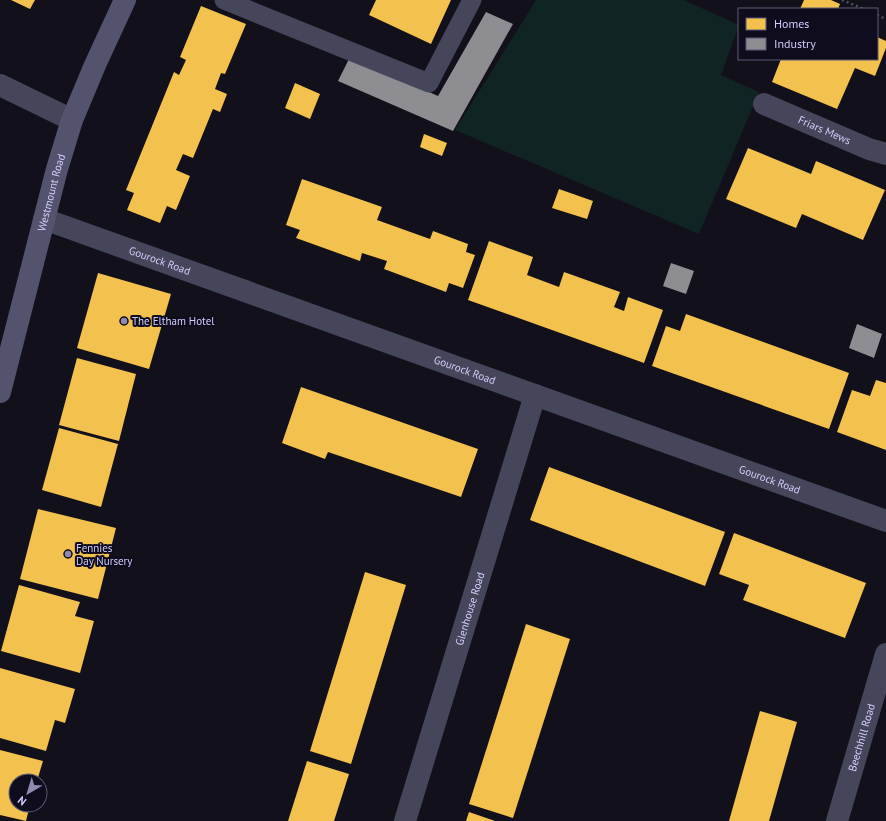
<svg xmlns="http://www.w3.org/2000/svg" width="886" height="821" font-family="'PT Sans',sans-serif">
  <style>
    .green { fill: #112424 }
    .homes { fill: #f2c14e }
    .industry { fill: #8d8d92 }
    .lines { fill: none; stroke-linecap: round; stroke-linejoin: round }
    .path { stroke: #485661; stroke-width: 2.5; stroke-dasharray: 2 3; stroke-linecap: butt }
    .lane { stroke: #46465a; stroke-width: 19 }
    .street { stroke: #46465a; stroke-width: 22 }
    .secondary { stroke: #53536d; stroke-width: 22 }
    .poi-dot { fill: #8e8bad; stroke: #0f0d1d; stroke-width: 1.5 }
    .labels { text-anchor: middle; stroke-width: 4; stroke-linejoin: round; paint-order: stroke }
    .street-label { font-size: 11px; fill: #d1cdfc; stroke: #0f0d1d }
    .poi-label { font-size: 11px; fill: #d1cdfc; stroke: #0f0d1d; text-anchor: start }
  </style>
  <rect width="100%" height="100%" fill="#12101a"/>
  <path class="green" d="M 536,0 L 684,0 L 739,25 L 721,75 L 759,92 L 699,234 L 455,130 Z"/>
  <g class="homes">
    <path d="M 11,0 L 35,0 L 30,9 Z"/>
    <path d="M 376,0 L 451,0 L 431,44 L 369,15 Z"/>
    <path d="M 804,0 L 831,0 L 840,4 L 838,9 L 800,9 Z"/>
    <path d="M 201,6 L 246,24 L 225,74 L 221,73 L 215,89 L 227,94 L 220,112 L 213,109 L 193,158 L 183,154 L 176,170 L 190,176 L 176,210 L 167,206 L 160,223 L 127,210 L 134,193 L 126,190 L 174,72 L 179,75 L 186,60 L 180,57 Z"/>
    <path d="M 877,37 L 886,41 L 886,48 L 875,76 L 855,68 L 837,109 L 772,82 L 781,59 L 877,59 Z"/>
    <path d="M 295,83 L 320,94 L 310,119 L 285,108 Z"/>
    <path d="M 424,134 L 447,143 L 442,156 L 420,147 Z"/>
    <path d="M 748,148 L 811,174 L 816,161 L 885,190 L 863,240 L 802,214 L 796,228 L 726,199 Z"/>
    <path d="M 302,179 L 382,207 L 377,220 L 430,239 L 433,231 L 468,244 L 466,252 L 475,255 L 463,288 L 449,283 L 446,292 L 384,269 L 387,261 L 362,253 L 360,261 L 296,238 L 300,230 L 286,225 Z"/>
    <path d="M 559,189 L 593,201 L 587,219 L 552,208 Z"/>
    <path d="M 489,241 L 533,257 L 527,275 L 559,287 L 564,272 L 620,292 L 614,307 L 624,311 L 628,297 L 663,310 L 644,363 L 468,300 Z"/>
    <path d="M 98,273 L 171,294 L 149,369 L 77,348 Z"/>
    <path d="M 686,314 L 849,373 L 829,429 L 652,366 L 666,326 L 680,331 Z"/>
    <path d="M 77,358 L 136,374 L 119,441 L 59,425 Z"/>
    <path d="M 876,380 L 886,383 L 886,450 L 837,432 L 852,390 L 870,396 Z"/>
    <path d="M 301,387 L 478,449 L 461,497 L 328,452 L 325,459 L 282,443 Z"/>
    <path d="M 59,428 L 118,444 L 101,507 L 42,490 Z"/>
    <path d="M 549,467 L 725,532 L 705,586 L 530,520 Z"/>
    <path d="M 38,509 L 116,528 L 98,599 L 20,579 Z"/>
    <path d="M 734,533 L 866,583 L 845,638 L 743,600 L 749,585 L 719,574 Z"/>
    <path d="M 365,572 L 406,585 L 351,764 L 310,751 Z"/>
    <path d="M 19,585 L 80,602 L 75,616 L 94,621 L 80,673 L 1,651 Z"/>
    <path d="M 526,624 L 570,639 L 513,818 L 469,804 Z"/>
    <path d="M 0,668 L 75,689 L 65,723 L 55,720 L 46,751 L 0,738 Z"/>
    <path d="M 760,711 L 797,722 L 769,821 L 729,821 Z"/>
    <path d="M 0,750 L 43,761 L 37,781 L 16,781 L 16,805 L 30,805 L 26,821 L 0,815 Z"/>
    <path d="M 307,761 L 349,774 L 334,821 L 288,821 Z"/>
    <path d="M 469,812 L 495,821 L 466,821 Z"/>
  </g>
  <g class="industry">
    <path d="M 486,12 L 513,24 L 453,131 L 338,81 L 350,57 L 438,96 Z"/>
    <path d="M 671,263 L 694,271 L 686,294 L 663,286 Z"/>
    <path d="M 857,324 L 882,334 L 874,358 L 849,348 Z"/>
  </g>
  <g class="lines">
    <g class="path">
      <path d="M 842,0 L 864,9"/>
      <path d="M 877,15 L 886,19"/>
    </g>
    <path class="lane" d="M 224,0 L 429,83 L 472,0"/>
    <g class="street">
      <path d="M 0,85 L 72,120"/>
      <path id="s1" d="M 764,104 L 869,149 L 886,154"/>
      <path id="s2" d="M 44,219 L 886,521"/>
      <path id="s3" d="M 405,821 L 535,395"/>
      <path id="s4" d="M 837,821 L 886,654"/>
    </g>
    <path class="secondary" id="s5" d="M 0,392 L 57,169 L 72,120 L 95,65 L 125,0"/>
  </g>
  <g class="poi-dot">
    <circle cx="124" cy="321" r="4"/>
    <circle cx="68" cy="554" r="4"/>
  </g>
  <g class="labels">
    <g class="street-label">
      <text dy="4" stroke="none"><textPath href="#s1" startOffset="66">Friars Mews</textPath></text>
      <text dy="4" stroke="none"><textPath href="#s5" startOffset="206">Westmount Road</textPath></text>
      <text dy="4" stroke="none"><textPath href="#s2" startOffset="123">Gourock Road</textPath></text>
      <text dy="4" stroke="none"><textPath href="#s2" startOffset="447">Gourock Road</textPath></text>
      <text dy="4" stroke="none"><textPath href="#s2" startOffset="771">Gourock Road</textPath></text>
      <text dy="4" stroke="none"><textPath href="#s3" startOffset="222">Glenhouse Road</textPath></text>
      <text dy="4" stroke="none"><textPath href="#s4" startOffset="87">Beechhill Road</textPath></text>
    </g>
    <g class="poi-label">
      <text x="132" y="325">The Eltham Hotel</text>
      <text x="76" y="552">Fennies<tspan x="76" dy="13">Day Nursery</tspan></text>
    </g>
  </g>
  <rect x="738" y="8" width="140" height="52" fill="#0f0d1d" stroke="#5d5a76"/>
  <rect x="746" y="18" width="20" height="12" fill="#f2c14e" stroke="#5d5a76"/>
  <text x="774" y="28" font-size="12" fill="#d1cdfc">Homes</text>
  <rect x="746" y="38" width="20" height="12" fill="#8d8d92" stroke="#5d5a76"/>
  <text x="774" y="48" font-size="12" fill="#d1cdfc">Industry</text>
  <g transform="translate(28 793) rotate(218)"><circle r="19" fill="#0f0d1d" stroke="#5d5a76"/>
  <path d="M0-3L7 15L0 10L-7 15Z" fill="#8e8bad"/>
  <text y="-6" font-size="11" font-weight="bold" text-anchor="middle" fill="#d1cdfc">N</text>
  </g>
</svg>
